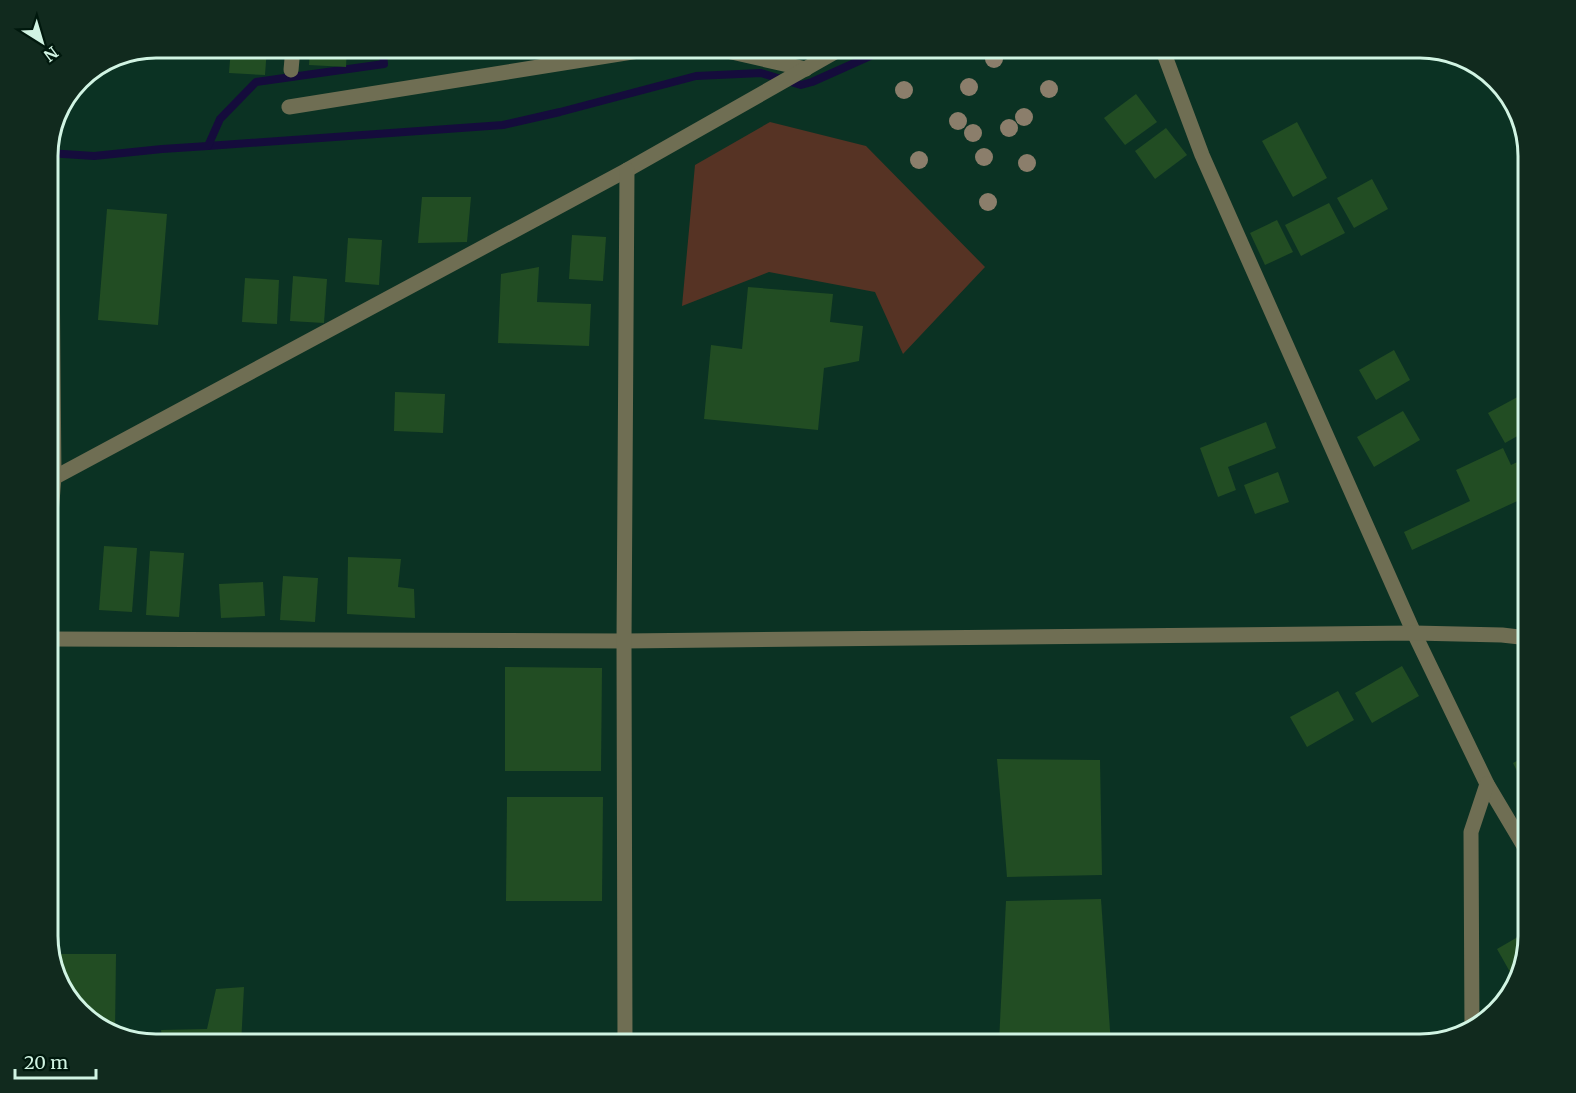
<svg xmlns="http://www.w3.org/2000/svg" width="1576" height="1093" font-family="Merriweather,serif">
  <style>
    .green { fill: #563324 }
    .lines { fill: none; stroke-linecap: round; stroke-linejoin: round }
    .stream { stroke: #150c3c; stroke-width: 8 }
    .building { fill: #224d23 }
    .minor { stroke: #6f6e53; stroke-width: 15 }
    .tree { fill: #8b7e6b }
    .rim { fill: none; stroke: #d1f4e3; stroke-width: 3 }
  </style>
  <rect width="100%" height="100%" fill="#0b3223"/>
  <path class="green" d="M 770,122 L 866,146 L 985,267 L 903,354 L 875,292 L 769,272 L 682,306 L 695,165 Z"/>
  <g class="lines">
    <g class="stream">
      <path d="M 1113,48 L 1154,54"/>
      <path d="M 208,146 L 503,125 L 560,112 L 696,76 L 761,73 L 801,85 L 812,82 L 888,48"/>
      <path d="M 48,153 L 94,156 L 162,149 L 208,146 L 220,119 L 256,82 L 384,64 L 382,48"/>
    </g>
  </g>
  <g class="building">
    <path d="M 231,48 L 267,48 L 265,75 L 229,73 Z"/>
    <path d="M 310,48 L 347,48 L 346,67 L 309,65 Z"/>
    <path d="M 1272,48 L 1305,48 L 1305,55 L 1273,59 Z"/>
    <path d="M 1136,94 L 1157,122 L 1125,145 L 1104,118 Z"/>
    <path d="M 1297,122 L 1327,178 L 1293,197 L 1262,141 Z"/>
    <path d="M 1166,128 L 1187,155 L 1155,179 L 1135,151 Z"/>
    <path d="M 1372,179 L 1388,209 L 1354,228 L 1337,198 Z"/>
    <path d="M 422,197 L 471,197 L 467,242 L 418,243 Z"/>
    <path d="M 1329,203 L 1345,233 L 1301,256 L 1285,225 Z"/>
    <path d="M 107,209 L 167,214 L 158,325 L 98,320 Z"/>
    <path d="M 1277,220 L 1293,252 L 1265,265 L 1250,233 Z"/>
    <path d="M 572,235 L 606,237 L 603,281 L 569,279 Z"/>
    <path d="M 348,238 L 382,240 L 379,285 L 345,282 Z"/>
    <path d="M 539,267 L 537,302 L 591,304 L 589,346 L 498,343 L 501,274 Z"/>
    <path d="M 293,276 L 327,279 L 324,323 L 290,321 Z"/>
    <path d="M 245,278 L 279,280 L 277,324 L 242,322 Z"/>
    <path d="M 748,287 L 833,294 L 830,322 L 863,326 L 859,361 L 824,368 L 818,430 L 704,419 L 711,345 L 742,349 Z"/>
    <path d="M 1394,350 L 1410,380 L 1376,400 L 1359,370 Z"/>
    <path d="M 395,392 L 445,394 L 443,433 L 394,431 Z"/>
    <path d="M 1523,394 L 1528,403 L 1528,430 L 1505,443 L 1488,413 Z"/>
    <path d="M 1403,411 L 1420,440 L 1374,467 L 1357,437 Z"/>
    <path d="M 1266,422 L 1276,448 L 1228,467 L 1236,490 L 1218,497 L 1200,448 Z"/>
    <path d="M 1503,448 L 1511,465 L 1528,457 L 1528,496 L 1412,550 L 1404,532 L 1470,501 L 1456,470 Z"/>
    <path d="M 1278,472 L 1289,502 L 1255,514 L 1244,485 Z"/>
    <path d="M 104,546 L 137,548 L 132,612 L 99,610 Z"/>
    <path d="M 150,551 L 184,553 L 179,617 L 146,615 Z"/>
    <path d="M 348,557 L 401,559 L 398,587 L 414,589 L 415,618 L 347,614 Z"/>
    <path d="M 283,576 L 318,578 L 315,622 L 280,620 Z"/>
    <path d="M 263,582 L 265,616 L 221,618 L 219,584 Z"/>
    <path d="M 1402,666 L 1419,696 L 1372,723 L 1355,693 Z"/>
    <path d="M 505,667 L 602,668 L 601,771 L 505,771 Z"/>
    <path d="M 1338,691 L 1354,720 L 1307,747 L 1290,717 Z"/>
    <path d="M 1528,755 L 1528,793 L 1513,763 Z"/>
    <path d="M 997,759 L 1100,760 L 1102,875 L 1007,877 Z"/>
    <path d="M 507,797 L 603,797 L 602,901 L 506,901 Z"/>
    <path d="M 1101,899 L 1111,1045 L 1063,1045 L 999,1042 L 1006,901 Z"/>
    <path d="M 1528,931 L 1528,937 L 1516,977 L 1514,979 L 1497,949 Z"/>
    <path d="M 51,954 L 116,954 L 115,1032 L 96,1027 L 62,991 Z"/>
    <path d="M 244,987 L 241,1045 L 163,1045 L 161,1030 L 207,1029 L 216,989 Z"/>
  </g>
  <g class="lines">
    <g class="minor">
      <path d="M 714,48 L 806,69"/>
      <path d="M 1162,48 L 1202,155 L 1414,633 L 1487,784 L 1528,853"/>
      <path d="M 291,70 L 293,48"/>
      <path d="M 289,107 L 657,48"/>
      <path d="M 48,481 L 627,170 L 842,48"/>
      <path d="M 48,551 L 54,477 L 51,144"/>
      <path d="M 48,639 L 624,641 L 1414,633 L 1502,635 L 1528,638"/>
      <path d="M 1472,1031 L 1471,832 L 1487,784"/>
      <path d="M 625,1045 L 624,641 L 627,170"/>
    </g>
  </g>
  <g class="tree">
    <circle cx="994" cy="59" r="9"/>
    <circle cx="969" cy="87" r="9"/>
    <circle cx="1049" cy="89" r="9"/>
    <circle cx="904" cy="90" r="9"/>
    <circle cx="1024" cy="117" r="9"/>
    <circle cx="958" cy="121" r="9"/>
    <circle cx="1009" cy="128" r="9"/>
    <circle cx="973" cy="133" r="9"/>
    <circle cx="984" cy="157" r="9"/>
    <circle cx="919" cy="160" r="9"/>
    <circle cx="1027" cy="163" r="9"/>
    <circle cx="988" cy="202" r="9"/>
  </g>
  <path d="M0 0H1576V1093H0ZM156 58H1420A98 98 0 0 1 1518 156V936A98 98 0 0 1 1420 1034H156A98 98 0 0 1 58 936V156A98 98 0 0 1 156 58Z" fill="#112a1e" fill-rule="evenodd"/>
  <path class="rim" d="M156 58H1420A98 98 0 0 1 1518 156V936A98 98 0 0 1 1420 1034H156A98 98 0 0 1 58 936V156A98 98 0 0 1 156 58Z"/>
  <g transform="translate(42 42) rotate(143)" stroke="#00180d" stroke-width="4.5" paint-order="stroke">
  <path d="M0-4.5L10 22L0 15L-10 22Z" fill="#d1f4e3"/>
  <text y="-9" font-size="16" font-weight="bold" text-anchor="middle" fill="#d1f4e3">N</text>
  </g>
  <path d="M15 1069v9h81v-9" fill="none" stroke="#d1f4e3" stroke-width="3"/>
  <text x="24" y="1069" font-size="18" fill="#d1f4e3" stroke="#00180d" stroke-width="4.5" paint-order="stroke">20 m</text>
</svg>
